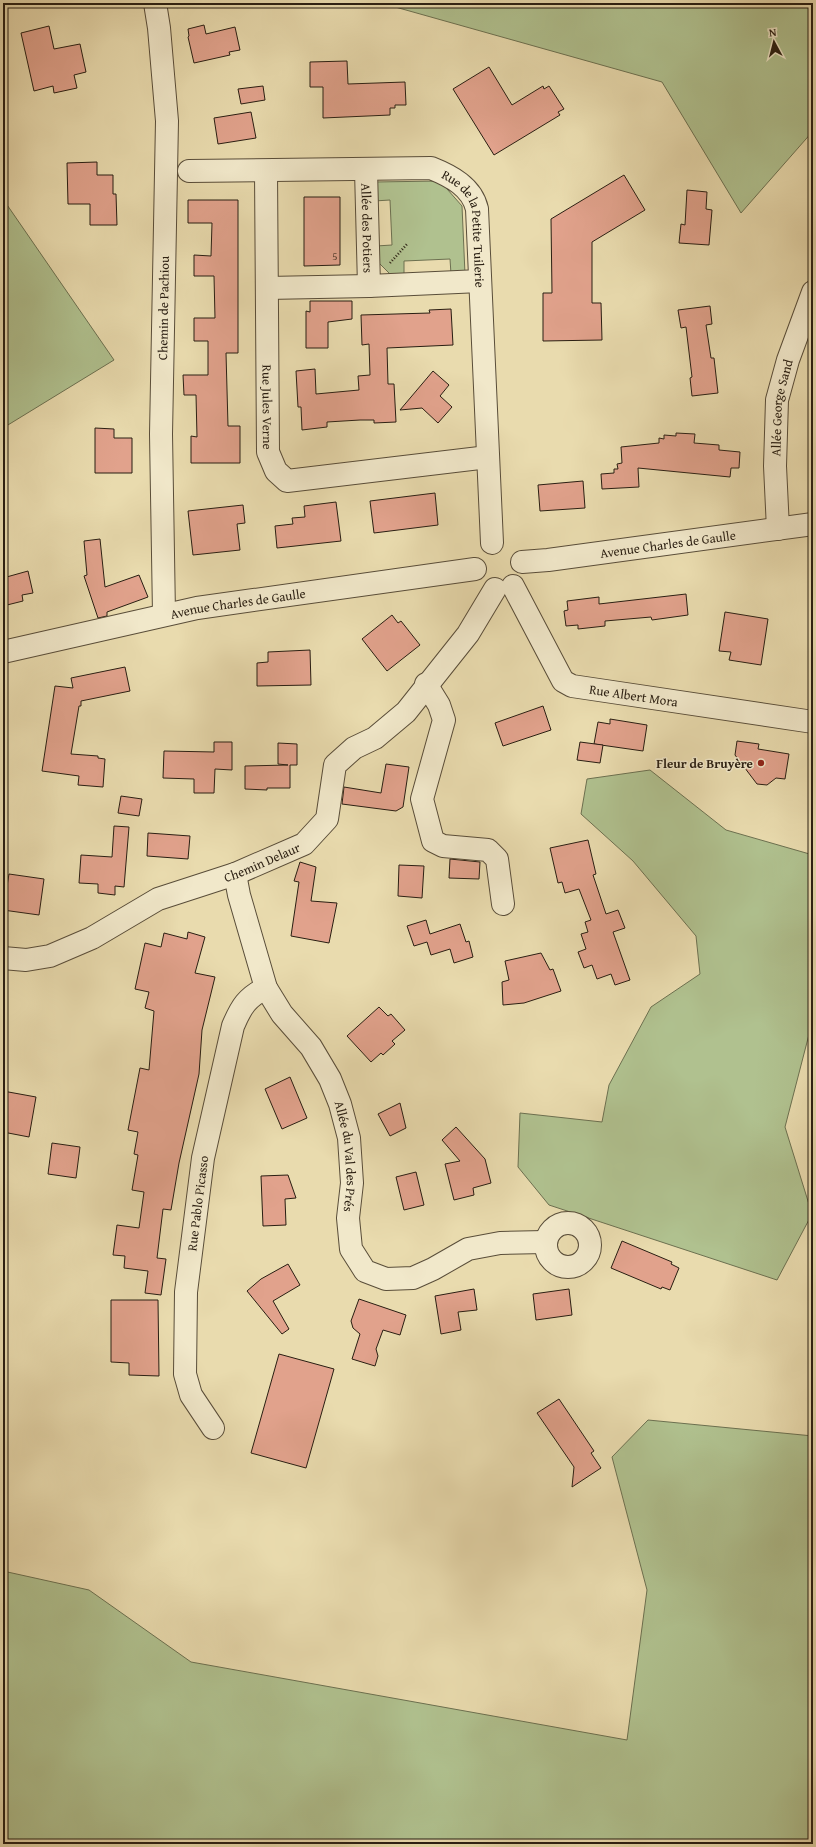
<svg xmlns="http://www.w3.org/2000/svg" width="816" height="1847" font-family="'Gentium Book Plus',serif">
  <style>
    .green { fill: #b0c18f; stroke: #6c7050 }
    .building { fill: #e1a28c; stroke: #291e12 }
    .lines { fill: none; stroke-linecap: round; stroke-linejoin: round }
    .minor-casing { stroke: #594d39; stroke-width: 24 }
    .path { stroke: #291e12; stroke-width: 2.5; stroke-dasharray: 1 2; stroke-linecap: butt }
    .minor { stroke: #f1e8ca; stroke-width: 22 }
    .poi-dot { fill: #8f2418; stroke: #f1e8ca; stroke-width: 1.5 }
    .labels { text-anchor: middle; stroke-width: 3; stroke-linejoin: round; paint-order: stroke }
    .number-label { font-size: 11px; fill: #573f30 }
    .street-label { font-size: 13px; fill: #291e12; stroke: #f1e8ca }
    .poi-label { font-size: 13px; font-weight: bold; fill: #291e12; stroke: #f1e8ca; text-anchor: end }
  </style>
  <rect width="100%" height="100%" fill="#e9dbae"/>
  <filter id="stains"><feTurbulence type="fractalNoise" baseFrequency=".005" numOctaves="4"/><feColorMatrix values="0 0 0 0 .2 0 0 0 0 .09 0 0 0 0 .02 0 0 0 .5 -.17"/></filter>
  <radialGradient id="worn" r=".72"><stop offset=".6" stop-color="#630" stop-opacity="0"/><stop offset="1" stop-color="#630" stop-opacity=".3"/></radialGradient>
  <g class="green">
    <path d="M 381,3 L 813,3 L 813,131 L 741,213 L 662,82 Z"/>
    <path d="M 440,181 L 462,206 L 465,274 L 451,274 L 450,259 L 404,261 L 404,275 L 390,274 L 377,261 L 376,246 L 392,245 L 390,200 L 374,201 L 374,182 Z"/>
    <path d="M 3,199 L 114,360 L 3,428 Z"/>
    <path d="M 650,770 L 726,830 L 813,855 L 813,1019 L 785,1127 L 812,1214 L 777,1280 L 549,1205 L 518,1167 L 520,1113 L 602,1122 L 609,1085 L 651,1007 L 700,974 L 696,936 L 633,861 L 581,814 L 587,779 Z"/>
    <path d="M 648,1420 L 813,1436 L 813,1844 L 3,1844 L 3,1571 L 89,1590 L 191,1662 L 627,1740 L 647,1590 L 612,1457 Z"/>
  </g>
  <g class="building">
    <path d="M 204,25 L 206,34 L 235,27 L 240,50 L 229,52 L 230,55 L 194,63 L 188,37 L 189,36 L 188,29 Z"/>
    <path d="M 49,26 L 54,49 L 80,44 L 86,72 L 74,75 L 77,88 L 54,93 L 53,86 L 34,91 L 21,33 Z"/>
    <path d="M 347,61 L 348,84 L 405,82 L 406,105 L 395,105 L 395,108 L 390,108 L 390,115 L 323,118 L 323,87 L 310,87 L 310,62 Z"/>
    <path d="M 489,67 L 512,105 L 543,86 L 544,89 L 549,86 L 564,109 L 558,112 L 560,115 L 494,155 L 453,89 Z"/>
    <path d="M 263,86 L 265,100 L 241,104 L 238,89 Z"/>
    <path d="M 251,112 L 256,138 L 218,144 L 214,118 Z"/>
    <path d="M 97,162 L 97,175 L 113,175 L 113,194 L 116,194 L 117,225 L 90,225 L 90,204 L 68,204 L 67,163 Z"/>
    <path d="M 624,175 L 645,210 L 592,242 L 592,303 L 601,303 L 602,340 L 543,341 L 543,293 L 552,293 L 551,219 Z"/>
    <path d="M 687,190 L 707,192 L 706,209 L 712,210 L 709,245 L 679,243 L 681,224 L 685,225 Z"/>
    <path d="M 304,197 L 340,197 L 340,265 L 304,266 Z"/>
    <path d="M 188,200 L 238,200 L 238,353 L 226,353 L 228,426 L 240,426 L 240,463 L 191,463 L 191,436 L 197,437 L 196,395 L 184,395 L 183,375 L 208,375 L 208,341 L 194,341 L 194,318 L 215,318 L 214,276 L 194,276 L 194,255 L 211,256 L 212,223 L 188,223 Z"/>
    <path d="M 310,301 L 352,301 L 352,319 L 328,322 L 328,348 L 306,348 L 306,311 L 310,312 Z"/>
    <path d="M 710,306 L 712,324 L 706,325 L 711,358 L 714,358 L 718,393 L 692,396 L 690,378 L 692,377 L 686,327 L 681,328 L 678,310 Z"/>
    <path d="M 451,309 L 453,345 L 387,348 L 388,384 L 394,384 L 396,422 L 374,423 L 374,420 L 360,420 L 327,422 L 327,427 L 302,430 L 301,407 L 298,407 L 296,371 L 315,369 L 316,394 L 359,390 L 358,376 L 370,375 L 369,344 L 362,345 L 361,315 L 430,313 L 429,310 Z"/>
    <path d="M 433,371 L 449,385 L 440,396 L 452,407 L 438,423 L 422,408 L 400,410 Z"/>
    <path d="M 95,428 L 114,429 L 114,438 L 132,438 L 132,473 L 95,473 Z"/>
    <path d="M 676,433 L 695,434 L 694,443 L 719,445 L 719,450 L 740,452 L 739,468 L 731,468 L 730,477 L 638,468 L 639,487 L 602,489 L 601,474 L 614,473 L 614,469 L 618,469 L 617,464 L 622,463 L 621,447 L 659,443 L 659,438 L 664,439 L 664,435 L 676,436 Z"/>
    <path d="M 583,481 L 585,508 L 540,511 L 538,485 Z"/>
    <path d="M 435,493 L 438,525 L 374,533 L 370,501 Z"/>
    <path d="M 336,502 L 341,541 L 277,548 L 275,526 L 293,524 L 292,518 L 305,517 L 304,506 Z"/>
    <path d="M 243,505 L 245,523 L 237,524 L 240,550 L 193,555 L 188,511 Z"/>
    <path d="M 100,539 L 105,587 L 139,575 L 148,597 L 107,612 L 107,616 L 98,618 L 84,576 L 87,575 L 84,541 Z"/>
    <path d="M 28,571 L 33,593 L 22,595 L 23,601 L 3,606 L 3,578 Z"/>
    <path d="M 686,594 L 688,615 L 652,620 L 651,617 L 605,621 L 605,626 L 578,629 L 578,625 L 566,626 L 564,611 L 568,610 L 567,601 L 599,597 L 599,604 Z"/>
    <path d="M 725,612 L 768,619 L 761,665 L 729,660 L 731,652 L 719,651 Z"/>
    <path d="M 392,615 L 398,623 L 401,621 L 420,645 L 387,671 L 362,639 Z"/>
    <path d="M 310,650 L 311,685 L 257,686 L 257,663 L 268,662 L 268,652 Z"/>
    <path d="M 125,667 L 130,691 L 81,701 L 81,706 L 79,706 L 71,754 L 98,756 L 98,758 L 105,759 L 103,787 L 78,785 L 79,776 L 42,771 L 55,686 L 73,688 L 71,678 Z"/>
    <path d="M 543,706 L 551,730 L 503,746 L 495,723 Z"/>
    <path d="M 610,719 L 647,725 L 643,751 L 594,744 L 598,722 L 610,724 Z"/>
    <path d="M 737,741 L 759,744 L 758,749 L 789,754 L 785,779 L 776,778 L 767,785 L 757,784 L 735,755 Z"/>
    <path d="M 214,742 L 232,742 L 232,770 L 215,769 L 214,793 L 194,793 L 194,779 L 163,778 L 164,751 L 214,752 Z"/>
    <path d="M 580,742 L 603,745 L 600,763 L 577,760 Z"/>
    <path d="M 278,743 L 297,744 L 297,765 L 290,765 L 290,788 L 267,788 L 267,790 L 245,789 L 245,766 L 288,765 L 278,764 Z"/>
    <path d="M 386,764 L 409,767 L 403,807 L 396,811 L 342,804 L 344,787 L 381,793 Z"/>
    <path d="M 121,796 L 142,799 L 139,816 L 118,813 Z"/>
    <path d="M 114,826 L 129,827 L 124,887 L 115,886 L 115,895 L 98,893 L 98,884 L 79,883 L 81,855 L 112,857 Z"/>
    <path d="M 148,833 L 190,836 L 188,859 L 147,856 Z"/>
    <path d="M 588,840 L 596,874 L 593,875 L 606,914 L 618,910 L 625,928 L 613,932 L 630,980 L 615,985 L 611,974 L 597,979 L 592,965 L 584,968 L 578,952 L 586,949 L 581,934 L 588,932 L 585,922 L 591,920 L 579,889 L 565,893 L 562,882 L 558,883 L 550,848 Z"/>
    <path d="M 450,859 L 480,862 L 479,879 L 449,878 Z"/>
    <path d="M 300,862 L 316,867 L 311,901 L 337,903 L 329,943 L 291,936 L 299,882 L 294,881 Z"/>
    <path d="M 399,865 L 424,866 L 422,898 L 398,896 Z"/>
    <path d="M 9,874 L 44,879 L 39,915 L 3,910 Z"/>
    <path d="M 426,920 L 430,934 L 460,924 L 466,942 L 469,941 L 473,957 L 454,963 L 450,949 L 431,955 L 427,942 L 414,946 L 407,926 Z"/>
    <path d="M 188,932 L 205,937 L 195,973 L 215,977 L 202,1030 L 199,1074 L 179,1163 L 171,1210 L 163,1209 L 157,1258 L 166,1259 L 161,1295 L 145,1293 L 148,1271 L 124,1268 L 125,1256 L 113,1255 L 117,1225 L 139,1228 L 144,1192 L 132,1190 L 138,1155 L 134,1154 L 138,1132 L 128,1130 L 140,1068 L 149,1070 L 154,1011 L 145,1008 L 149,992 L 135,989 L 145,943 L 161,947 L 164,933 L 187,939 Z"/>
    <path d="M 541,953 L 550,970 L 553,969 L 561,991 L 524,1003 L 503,1005 L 502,982 L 509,980 L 505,961 Z"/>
    <path d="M 379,1007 L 388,1016 L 391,1014 L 405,1030 L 392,1041 L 395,1044 L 383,1055 L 381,1053 L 371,1062 L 347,1036 Z"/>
    <path d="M 290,1077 L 307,1118 L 282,1129 L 265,1089 Z"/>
    <path d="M 3,1091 L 36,1097 L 29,1137 L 3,1132 Z"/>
    <path d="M 400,1103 L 406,1128 L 390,1136 L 378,1114 Z"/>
    <path d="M 456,1127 L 485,1159 L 491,1183 L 473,1188 L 474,1195 L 454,1200 L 445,1164 L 460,1161 L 442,1140 Z"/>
    <path d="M 52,1143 L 80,1147 L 76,1178 L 48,1174 Z"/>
    <path d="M 416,1172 L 424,1205 L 404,1210 L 396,1177 Z"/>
    <path d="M 288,1175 L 296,1198 L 285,1199 L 286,1225 L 263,1226 L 261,1176 Z"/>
    <path d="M 622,1241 L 672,1262 L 671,1264 L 679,1268 L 670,1290 L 662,1287 L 661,1289 L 611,1268 Z"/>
    <path d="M 288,1264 L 300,1285 L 273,1301 L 289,1329 L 282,1334 L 247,1291 L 261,1279 Z"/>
    <path d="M 474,1289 L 477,1310 L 458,1312 L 461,1330 L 441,1334 L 435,1296 Z"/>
    <path d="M 569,1289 L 572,1315 L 536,1320 L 533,1294 Z"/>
    <path d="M 359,1299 L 406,1315 L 400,1335 L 383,1330 L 376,1349 L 378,1356 L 375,1366 L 352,1359 L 360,1334 L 353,1328 L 351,1321 Z"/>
    <path d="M 111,1300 L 158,1300 L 159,1376 L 129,1375 L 129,1363 L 111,1362 Z"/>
    <path d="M 279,1354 L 334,1369 L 306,1468 L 251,1453 Z"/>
    <path d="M 559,1399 L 594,1451 L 591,1453 L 601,1468 L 572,1487 L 574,1467 L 537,1413 Z"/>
  </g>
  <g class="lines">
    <g class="minor-casing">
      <g id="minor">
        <path d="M 155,3 L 159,28 L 167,121 L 161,434 L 164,614"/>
        <path id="s1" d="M 366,170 L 369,286 L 480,281"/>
        <path id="s2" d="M 189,171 L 431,168 C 451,176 472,187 477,209 L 492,543"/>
        <path id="s3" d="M 266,171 L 268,452 L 276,471 L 287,481 L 488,457"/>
        <path d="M 267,288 L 369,286"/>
        <path id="s4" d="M 778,529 L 775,466 L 777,400 L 788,360 L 813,292"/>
        <path id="s5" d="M 522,562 L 548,560 L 813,524"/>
        <path id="s6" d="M 513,586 L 563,681 L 572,686 L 813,722"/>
        <path id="s7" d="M 3,652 L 197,608 L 475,569"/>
        <path d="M 426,684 L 439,705 L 444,720 L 422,799 L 433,841 L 443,846 L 488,850 L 497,859 L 503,904"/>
        <path id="s8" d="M 235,874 L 239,895 L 266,988 L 282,1014 L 311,1047 L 330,1079 L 340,1104 L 349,1138 L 352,1183 L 348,1218 L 351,1249 L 365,1271 L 386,1279 L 413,1278 L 433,1269 L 468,1249 L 500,1243 L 545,1242"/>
        <path id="s9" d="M 3,958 L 26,960 L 50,956 L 92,938 L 158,899 L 235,874 L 304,844 L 327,819 L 335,765 L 354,748 L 375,738 L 406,712 L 468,634 L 495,589"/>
        <circle cx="568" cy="1245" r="22"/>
        <path id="s10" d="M 213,1428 L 191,1395 L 185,1374 L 186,1292 L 203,1158 L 233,1026 C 241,1007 247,997 266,988"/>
      </g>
    </g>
    <path class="path" d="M 390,263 L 408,243"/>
    <use href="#minor" class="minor"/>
  </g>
  <circle class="poi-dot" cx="761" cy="763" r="4"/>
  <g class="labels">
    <g class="number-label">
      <text x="335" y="260">5</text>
    </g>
    <g class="street-label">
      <text dy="5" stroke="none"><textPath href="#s1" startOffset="58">Allée des Potiers</textPath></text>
      <text dy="5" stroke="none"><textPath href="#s2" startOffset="320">Rue de la Petite Tuilerie</textPath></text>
      <text transform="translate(163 308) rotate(-89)" y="5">Chemin de Pachiou</text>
      <text dy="5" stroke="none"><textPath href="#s3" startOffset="236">Rue Jules Verne</textPath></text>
      <text dy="5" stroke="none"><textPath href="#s4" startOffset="122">Allée George Sand</textPath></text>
      <text dy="5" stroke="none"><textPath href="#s5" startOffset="147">Avenue Charles de Gaulle</textPath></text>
      <text dy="5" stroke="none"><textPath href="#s7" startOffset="240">Avenue Charles de Gaulle</textPath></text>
      <text dy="5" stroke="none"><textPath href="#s6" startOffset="180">Rue Albert Mora</textPath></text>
      <text dy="5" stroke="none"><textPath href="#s9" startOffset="280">Chemin Delaur</textPath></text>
      <text dy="5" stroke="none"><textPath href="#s8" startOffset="310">Allée du Val des Prés</textPath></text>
      <text dy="5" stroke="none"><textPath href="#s10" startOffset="233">Rue Pablo Picasso</textPath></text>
    </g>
    <g class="poi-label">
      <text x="753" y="768">Fleur de Bruyère</text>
    </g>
  </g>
  <rect width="816" height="1847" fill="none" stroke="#e9dbae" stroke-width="16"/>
  <rect x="4" y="4" width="808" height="1839" fill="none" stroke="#291e12" stroke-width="2"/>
  <rect x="8" y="8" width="800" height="1831" fill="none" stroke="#291e12"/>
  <g transform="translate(774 42) rotate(353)" stroke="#f1e8ca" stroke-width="3" paint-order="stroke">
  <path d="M0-3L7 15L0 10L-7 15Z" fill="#291e12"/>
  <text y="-6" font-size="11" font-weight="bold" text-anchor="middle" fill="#291e12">N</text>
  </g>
  <rect width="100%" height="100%" filter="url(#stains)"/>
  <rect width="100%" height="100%" fill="url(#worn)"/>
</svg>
